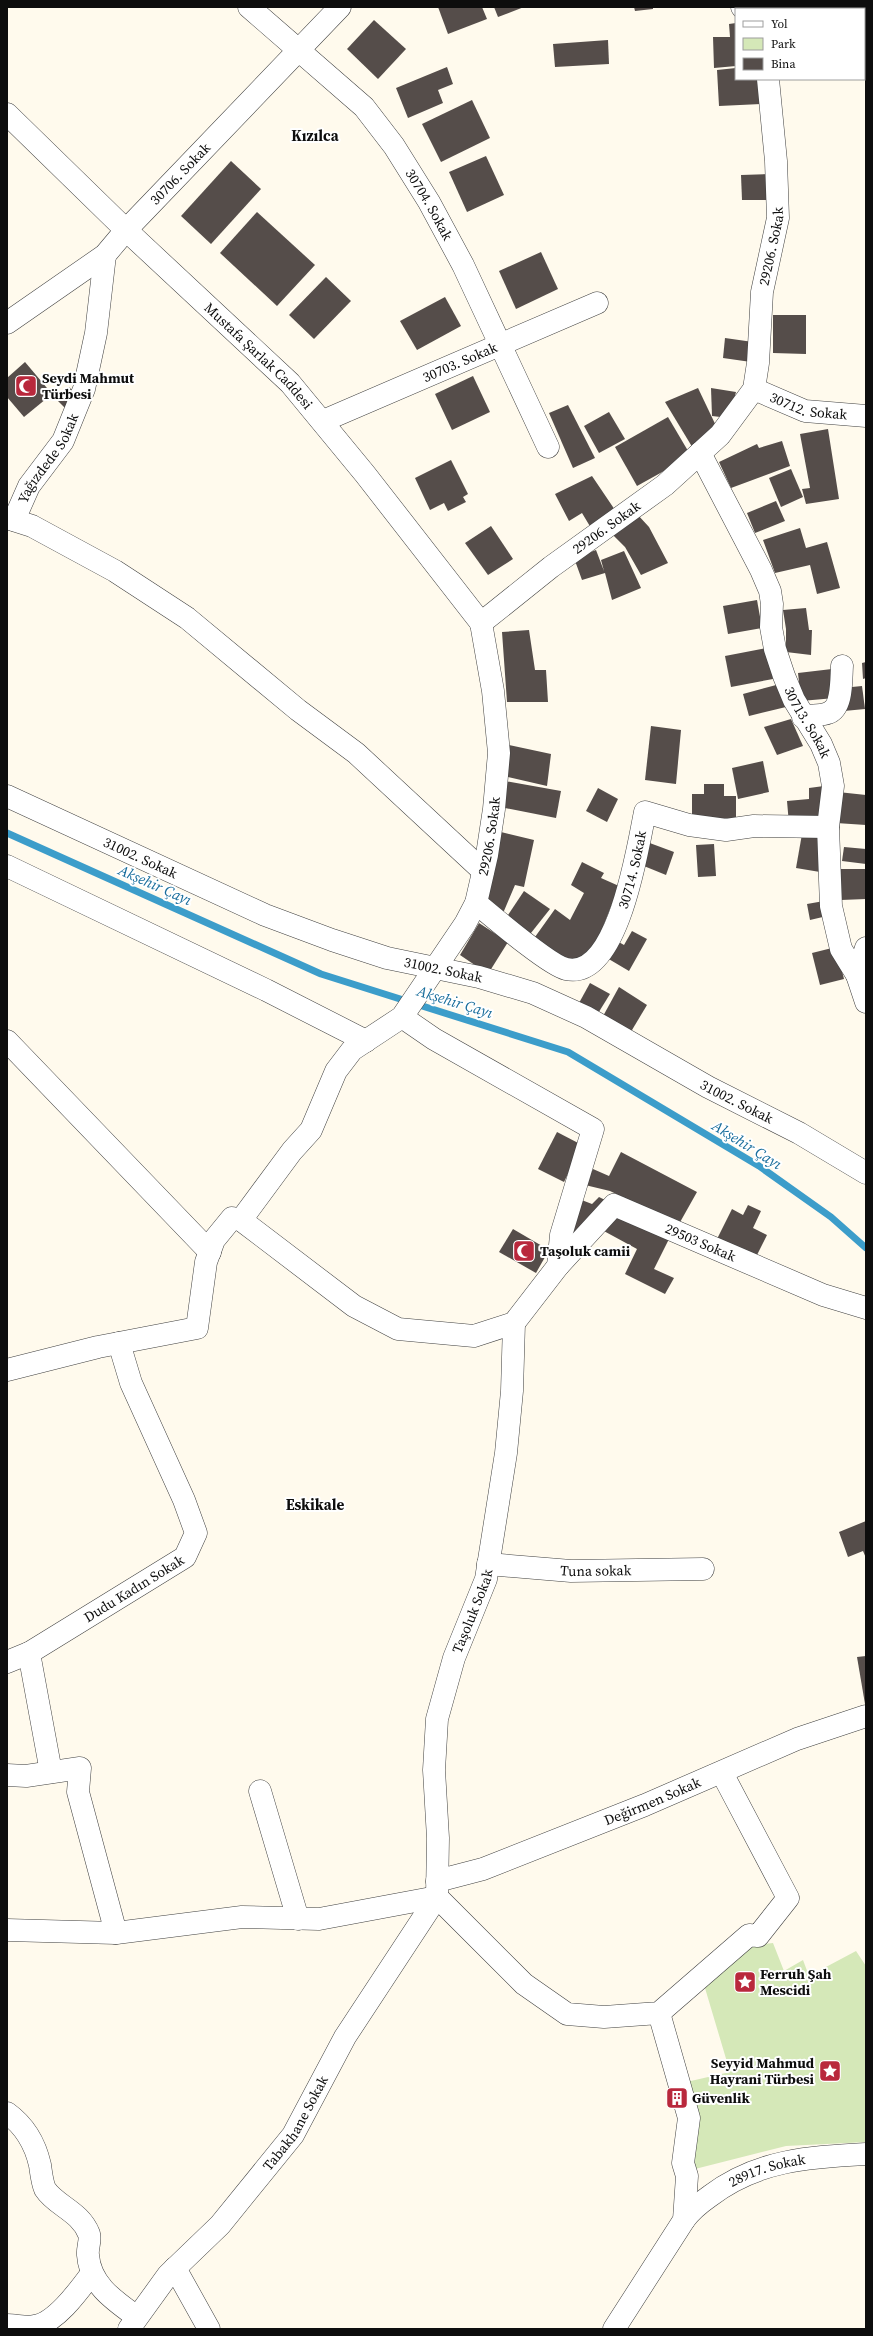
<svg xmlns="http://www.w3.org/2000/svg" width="873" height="2336" font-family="'Source Serif 4',serif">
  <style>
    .green { fill: #d5e8b8 }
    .forest { fill: #bad898 }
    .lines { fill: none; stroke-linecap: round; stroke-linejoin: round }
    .stream { stroke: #3c9dca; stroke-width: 7 }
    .building { fill: #554d4a }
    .minor-casing { stroke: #404040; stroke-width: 23 }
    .tertiary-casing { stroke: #404040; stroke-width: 23 }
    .minor { stroke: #fff; stroke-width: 22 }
    .tertiary { stroke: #fff; stroke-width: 22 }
    .labels { text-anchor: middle; stroke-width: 4; stroke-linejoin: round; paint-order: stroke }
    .street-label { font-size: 14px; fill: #0d0d0d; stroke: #fff }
    .poi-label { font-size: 14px; font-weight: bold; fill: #0d0d0d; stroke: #fff; text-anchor: start }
    .neighbourhood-label { font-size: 15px; font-weight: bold; fill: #0d0d0d; stroke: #fff }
    .water-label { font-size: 15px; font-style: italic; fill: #196e9c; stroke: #fff }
  </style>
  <rect width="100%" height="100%" fill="#fffaed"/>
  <path class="green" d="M 773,1943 L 784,1971 L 803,1960 L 809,1976 L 856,1951 L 866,1966 L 866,2142 L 786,2146 L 695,2169 L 682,2083 L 730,2072 L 702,1978 L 740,1947 Z"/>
  <path class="forest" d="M 844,7 L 866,7 L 866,57 L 864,52 L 864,9 L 845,9 Z"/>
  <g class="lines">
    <path class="stream" d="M 7,833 L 321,974 L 568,1052 L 759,1166 L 831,1217 L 866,1248"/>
  </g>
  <g class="building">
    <path d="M 438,7 L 482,7 L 487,19 L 448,34 Z"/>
    <path d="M 494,7 L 524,7 L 498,17 Z"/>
    <path d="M 634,7 L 653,7 L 653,9 L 635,11 Z"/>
    <path d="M 374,20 L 406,49 L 378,79 L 347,49 Z"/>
    <path d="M 736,23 L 736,66 L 714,68 L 713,37 L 730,37 L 729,24 Z"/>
    <path d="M 608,40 L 609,64 L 555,67 L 553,44 Z"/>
    <path d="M 447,67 L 453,84 L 438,90 L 443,103 L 408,118 L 396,88 Z"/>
    <path d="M 736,68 L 736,79 L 758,79 L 761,104 L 719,106 L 717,70 Z"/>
    <path d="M 472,100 L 490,138 L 441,162 L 422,124 Z"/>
    <path d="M 486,156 L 504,195 L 467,212 L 449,172 Z"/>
    <path d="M 231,161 L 261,189 L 211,244 L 181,216 Z"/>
    <path d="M 772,174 L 772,200 L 742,200 L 741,175 Z"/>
    <path d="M 257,212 L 315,265 L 277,306 L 220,253 Z"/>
    <path d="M 541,252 L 558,289 L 516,309 L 499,271 Z"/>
    <path d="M 326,277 L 351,301 L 314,339 L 289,315 Z"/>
    <path d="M 445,297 L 461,326 L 417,350 L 400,321 Z"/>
    <path d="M 773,315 L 806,315 L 806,354 L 773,353 Z"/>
    <path d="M 725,338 L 753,342 L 751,362 L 723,358 Z"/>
    <path d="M 25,362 L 52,394 L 24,417 L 7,397 L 7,378 Z"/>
    <path d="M 473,376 L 490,412 L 452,430 L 435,394 Z"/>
    <path d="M 69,387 L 78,396 L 65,408 L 55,398 Z"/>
    <path d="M 698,388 L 718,430 L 694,450 L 665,402 Z"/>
    <path d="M 711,388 L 736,392 L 729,418 L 712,416 Z"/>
    <path d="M 568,405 L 595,458 L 573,468 L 549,413 Z"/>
    <path d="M 609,412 L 625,439 L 599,453 L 584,426 Z"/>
    <path d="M 668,417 L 691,456 L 637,486 L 615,447 Z"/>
    <path d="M 828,429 L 839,499 L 806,504 L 802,489 L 810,488 L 800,434 Z"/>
    <path d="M 782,441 L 790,466 L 731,488 L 719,462 L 757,444 L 759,448 Z"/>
    <path d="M 451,460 L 468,494 L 463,497 L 466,502 L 448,511 L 444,503 L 430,510 L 415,478 Z"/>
    <path d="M 791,469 L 803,497 L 781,507 L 769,478 Z"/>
    <path d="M 592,476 L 615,510 L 591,528 L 582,513 L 569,521 L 555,494 Z"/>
    <path d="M 776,501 L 785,521 L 755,533 L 747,513 Z"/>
    <path d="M 637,514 L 649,527 L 668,563 L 641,575 L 625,547 L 613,535 Z"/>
    <path d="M 491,526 L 513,559 L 488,575 L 465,543 Z"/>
    <path d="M 800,528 L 806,548 L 827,542 L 840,588 L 817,594 L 810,565 L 775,573 L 763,540 Z"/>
    <path d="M 596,550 L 604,571 L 601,560 L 624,551 L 641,588 L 612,600 L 605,573 L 582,580 L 574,558 Z"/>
    <path d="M 757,600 L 762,628 L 728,634 L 723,606 Z"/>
    <path d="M 806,608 L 809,630 L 812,630 L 811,655 L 786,652 L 786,629 L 783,610 Z"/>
    <path d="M 529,630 L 535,670 L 546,670 L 548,702 L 507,702 L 502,632 Z"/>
    <path d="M 767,648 L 773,679 L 731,687 L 725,656 Z"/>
    <path d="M 866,662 L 866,678 L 863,679 L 862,663 Z"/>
    <path d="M 832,669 L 835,698 L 801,701 L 798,673 Z"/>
    <path d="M 780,684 L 786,707 L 749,716 L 743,694 Z"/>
    <path d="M 862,686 L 865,709 L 844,711 L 842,688 Z"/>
    <path d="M 791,719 L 803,746 L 777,755 L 764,727 Z"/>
    <path d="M 651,726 L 681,730 L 676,784 L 645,780 Z"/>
    <path d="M 509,745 L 551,754 L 547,786 L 504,776 Z"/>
    <path d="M 763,761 L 769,792 L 738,799 L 732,768 Z"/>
    <path d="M 505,781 L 561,791 L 556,818 L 500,807 Z"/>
    <path d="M 704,784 L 724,784 L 724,796 L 736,796 L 736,823 L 692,823 L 692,794 L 704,794 Z"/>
    <path d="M 824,786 L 828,821 L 789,824 L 787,801 L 809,799 L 809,788 Z"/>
    <path d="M 598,788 L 618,799 L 607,822 L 586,811 Z"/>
    <path d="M 838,792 L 866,795 L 866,825 L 836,823 Z"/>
    <path d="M 497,831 L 534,840 L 524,887 L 515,885 L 501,918 L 479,904 Z"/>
    <path d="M 802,834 L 826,838 L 820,872 L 796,868 Z"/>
    <path d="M 647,842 L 674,852 L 666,875 L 639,864 Z"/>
    <path d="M 714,844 L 716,876 L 698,877 L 696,845 Z"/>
    <path d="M 844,847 L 866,849 L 866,864 L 842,861 Z"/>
    <path d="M 582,862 L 604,873 L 601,878 L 619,886 L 597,942 L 589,953 L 563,968 L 530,944 L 555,909 L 570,920 L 584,893 L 571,885 Z"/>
    <path d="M 840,869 L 866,869 L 866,899 L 841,900 Z"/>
    <path d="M 524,891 L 550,909 L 527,938 L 504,921 Z"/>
    <path d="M 824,901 L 827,916 L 810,920 L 807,904 Z"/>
    <path d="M 479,923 L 508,942 L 488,974 L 460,955 Z"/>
    <path d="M 632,931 L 647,939 L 629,971 L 607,958 L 617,941 L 624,945 Z"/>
    <path d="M 836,947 L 844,979 L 820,985 L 812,953 Z"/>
    <path d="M 590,983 L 610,994 L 597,1015 L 579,1003 Z"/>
    <path d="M 619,987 L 647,1005 L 629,1035 L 602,1018 Z"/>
    <path d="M 557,1132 L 582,1145 L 564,1182 L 538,1169 Z"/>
    <path d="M 621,1152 L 697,1192 L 679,1224 L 610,1191 L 585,1185 L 593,1169 L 609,1176 Z"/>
    <path d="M 599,1197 L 607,1201 L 577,1238 L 566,1233 L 579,1199 L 592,1204 Z"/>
    <path d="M 748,1205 L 761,1211 L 753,1228 L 767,1235 L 754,1261 L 716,1241 L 732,1209 L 743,1215 Z"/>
    <path d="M 613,1212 L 670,1237 L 654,1269 L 674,1278 L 665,1294 L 625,1274 L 637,1249 L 602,1230 Z"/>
    <path d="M 513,1229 L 549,1250 L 536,1273 L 499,1252 Z"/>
    <path d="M 866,1521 L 866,1558 L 863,1551 L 848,1557 L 839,1532 Z"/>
    <path d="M 866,1656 L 866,1704 L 865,1704 L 857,1657 Z"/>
  </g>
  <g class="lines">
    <g class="minor-casing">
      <g id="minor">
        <path id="s1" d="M 249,7 L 364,107 L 394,146 L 429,202 L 463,265 L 548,447"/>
        <path d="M 742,7 L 744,9"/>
        <path id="s2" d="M 7,323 L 105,255 L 126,230 L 340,7"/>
        <path id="s3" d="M 754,389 L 805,411 L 866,416"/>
        <path id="s4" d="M 323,421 L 597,303"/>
        <path id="s5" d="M 700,453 L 761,570 L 770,591 L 772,604 L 771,627 L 775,649 L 784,676 L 794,700 L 821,744 L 829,763 L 833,786 L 828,827 L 831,906 L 841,949 L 857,975 L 866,1002"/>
        <path d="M 7,518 L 32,526 L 115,571 L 187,618 L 298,710 L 356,753 L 483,871"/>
        <path id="s6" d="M 14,520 L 29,486 L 63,441 L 84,389 L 96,333 L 105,255"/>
        <path d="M 803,717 C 811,715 821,716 828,713 C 843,708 841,679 842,666"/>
        <path id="s7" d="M 7,796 L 265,915 L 332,940 L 387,958 L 479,977 L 533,993 L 586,1017 L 708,1087 L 799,1133 L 866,1173"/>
        <path d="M 7,866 L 266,990 L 366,1041"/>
        <path id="s8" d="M 476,903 C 493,917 549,965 566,969 C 618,981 638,846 645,812 L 689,825 L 726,830 L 754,826 L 828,827"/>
        <path d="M 857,975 L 866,948"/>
        <path d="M 7,1041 L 210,1252"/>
        <path d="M 241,1220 L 354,1306 L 398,1329 L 474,1336 L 514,1323 L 558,1266 L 561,1235 L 593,1129 L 434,1039 L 402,1017"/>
        <path id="s9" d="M 558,1266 L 614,1205 L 823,1295 L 866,1308"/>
        <path id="s10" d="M 7,1370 L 98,1347 L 197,1328 L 206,1262 L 214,1240 L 232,1218 L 241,1220 L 292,1151 L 311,1130 L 336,1071 L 352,1050 L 402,1017 L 465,924 L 476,903 L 487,855 L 494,809 L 499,753 L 493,691 L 481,623 L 551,567 L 665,485 L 720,435 L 754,389 L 758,363 L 762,292 L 778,218 L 776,161 L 768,79"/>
        <path id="s11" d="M 488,1564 L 571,1571 L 703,1569"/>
        <path d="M 29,1653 L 51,1772"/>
        <path id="s12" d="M 7,1662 L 29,1653 L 185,1557 L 196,1533 L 184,1500 L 131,1383 L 119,1343"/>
        <path d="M 7,1775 L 26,1776 L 80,1768 L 78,1792 L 116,1933"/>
        <path d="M 260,1791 L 298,1919"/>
        <path d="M 437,1897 L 524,1984 L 567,2014 L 604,2017 L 659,2013 L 749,1935 L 758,1936 L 788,1898 L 722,1773"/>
        <path id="s13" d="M 437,1897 L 438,1838 L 434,1770 L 437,1719 L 454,1658 L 486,1579 L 506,1453 L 512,1391 L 514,1323"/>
        <path d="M 7,1930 L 116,1933 L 242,1917 L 319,1919 L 437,1897"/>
        <path d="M 7,2113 C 25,2126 35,2143 40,2165 C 41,2172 42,2182 45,2189 C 56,2206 80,2211 89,2234 C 91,2240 87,2249 88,2255 C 90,2285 115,2301 137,2317"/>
        <path id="s14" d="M 684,2220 C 691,2210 700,2203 710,2196 C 757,2160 809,2157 866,2154"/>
        <path d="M 175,2268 L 209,2329"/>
        <path d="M 7,2325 C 16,2325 27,2328 35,2326 C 56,2323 80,2289 92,2273"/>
        <path d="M 614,2329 L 684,2220 L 687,2176 L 683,2163 L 689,2118 L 659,2013"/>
      </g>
    </g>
    <g class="tertiary-casing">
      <g id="tertiary">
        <path id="s15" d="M 7,114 L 126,230 L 290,383 L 365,474 L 481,623"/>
        <path id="s16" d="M 437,1881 L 483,1869 L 645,1805 L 797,1739 L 866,1716"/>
        <path id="s17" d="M 129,2329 L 168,2275 L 220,2225 L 293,2135 L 345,2037 L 437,1897"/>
      </g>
    </g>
    <use href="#minor" class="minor"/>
    <use href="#tertiary" class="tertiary"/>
  </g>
  <defs>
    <g id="mosque-square" transform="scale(1.15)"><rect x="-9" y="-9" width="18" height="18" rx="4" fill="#b9283c" stroke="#fff"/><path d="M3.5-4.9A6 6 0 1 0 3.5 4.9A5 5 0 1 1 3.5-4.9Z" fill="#fff"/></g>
    <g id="sight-square" transform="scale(1.15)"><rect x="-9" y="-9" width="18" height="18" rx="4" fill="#b9283c" stroke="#fff"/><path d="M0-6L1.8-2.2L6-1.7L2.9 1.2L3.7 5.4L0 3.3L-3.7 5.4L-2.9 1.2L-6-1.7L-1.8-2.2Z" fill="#fff"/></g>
    <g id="building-square" transform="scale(1.15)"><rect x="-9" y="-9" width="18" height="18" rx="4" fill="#b9283c" stroke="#fff"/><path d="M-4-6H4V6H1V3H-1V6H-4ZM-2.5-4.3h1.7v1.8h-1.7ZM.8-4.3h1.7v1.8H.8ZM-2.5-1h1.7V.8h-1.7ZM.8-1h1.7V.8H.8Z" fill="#fff"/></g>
  </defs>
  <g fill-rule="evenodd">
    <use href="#mosque-square" x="26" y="386"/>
    <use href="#mosque-square" x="524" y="1251"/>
    <use href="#sight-square" x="745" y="1982"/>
    <use href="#sight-square" x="830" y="2071"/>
    <use href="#building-square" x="677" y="2098"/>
  </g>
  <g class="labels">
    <g class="street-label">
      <text dy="5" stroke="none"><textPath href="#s2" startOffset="230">30706. Sokak</textPath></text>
      <text dy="5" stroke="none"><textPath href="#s1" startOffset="270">30704. Sokak</textPath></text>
      <text dy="5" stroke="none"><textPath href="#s10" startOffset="1512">29206. Sokak</textPath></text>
      <text dy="5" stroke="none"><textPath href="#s15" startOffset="349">Mustafa Şarlak Caddesi</textPath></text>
      <text dy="5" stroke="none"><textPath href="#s4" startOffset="149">30703. Sokak</textPath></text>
      <text dy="5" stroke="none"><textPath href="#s3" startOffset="58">30712. Sokak</textPath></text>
      <text dy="5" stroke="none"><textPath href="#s6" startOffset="71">Yağızdede Sokak</textPath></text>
      <text dy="5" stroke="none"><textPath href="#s10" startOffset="1164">29206. Sokak</textPath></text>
      <text dy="5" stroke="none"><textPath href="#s5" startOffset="294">30713. Sokak</textPath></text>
      <text dy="5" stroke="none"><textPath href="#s10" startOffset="791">29206. Sokak</textPath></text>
      <text dy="5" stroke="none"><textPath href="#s7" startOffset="147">31002. Sokak</textPath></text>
      <text dy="5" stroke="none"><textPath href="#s8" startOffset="242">30714. Sokak</textPath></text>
      <text dy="5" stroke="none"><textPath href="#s7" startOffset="471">31002. Sokak</textPath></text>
      <text dy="5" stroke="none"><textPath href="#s7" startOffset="795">31002. Sokak</textPath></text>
      <text dy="5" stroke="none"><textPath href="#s9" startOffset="177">29503 Sokak</textPath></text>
      <text dy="5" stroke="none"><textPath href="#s11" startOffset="108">Tuna sokak</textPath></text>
      <text dy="5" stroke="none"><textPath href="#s12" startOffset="147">Dudu Kadın Sokak</textPath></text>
      <text dy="5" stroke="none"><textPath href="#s13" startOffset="292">Taşoluk Sokak</textPath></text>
      <text dy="5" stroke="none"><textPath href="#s16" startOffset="230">Değirmen Sokak</textPath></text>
      <text dy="5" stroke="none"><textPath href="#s17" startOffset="266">Tabakhane Sokak</textPath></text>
      <text dy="5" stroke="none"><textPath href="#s14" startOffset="99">28917. Sokak</textPath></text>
    </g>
    <g class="poi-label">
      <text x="42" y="383">Seydi Mahmut<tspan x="42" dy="16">Türbesi</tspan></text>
      <text x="540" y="1256">Taşoluk camii</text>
      <text x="760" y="1979">Ferruh Şah<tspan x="760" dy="16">Mescidi</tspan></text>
      <text x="814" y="2068" text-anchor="end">Seyyid Mahmud<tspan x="814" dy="16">Hayrani Türbesi</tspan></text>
      <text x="692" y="2103">Güvenlik</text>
    </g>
    <g class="neighbourhood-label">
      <text x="315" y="141">Kızılca</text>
      <text x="315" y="1510">Eskikale</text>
    </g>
    <g class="water-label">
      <text transform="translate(155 885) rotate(24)" y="5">Akşehir Çayı</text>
      <text transform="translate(455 1002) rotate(17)" y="5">Akşehir Çayı</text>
      <text transform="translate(747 1145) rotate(32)" y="5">Akşehir Çayı</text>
    </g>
  </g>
  <rect width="873" height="2336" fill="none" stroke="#0d0d0d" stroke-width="16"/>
  <rect x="735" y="8" width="130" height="72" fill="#ffffff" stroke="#9e9e9e"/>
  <rect x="743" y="21" width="20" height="6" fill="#ffffff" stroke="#9e9e9e"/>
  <text x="771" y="28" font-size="12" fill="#0d0d0d">Yol</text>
  <rect x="743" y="38" width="20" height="12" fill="#d5e8b8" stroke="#9e9e9e"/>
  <text x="771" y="48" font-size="12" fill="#0d0d0d">Park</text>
  <rect x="743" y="58" width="20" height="12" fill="#554d4a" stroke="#9e9e9e"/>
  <text x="771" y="68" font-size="12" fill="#0d0d0d">Bina</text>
</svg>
